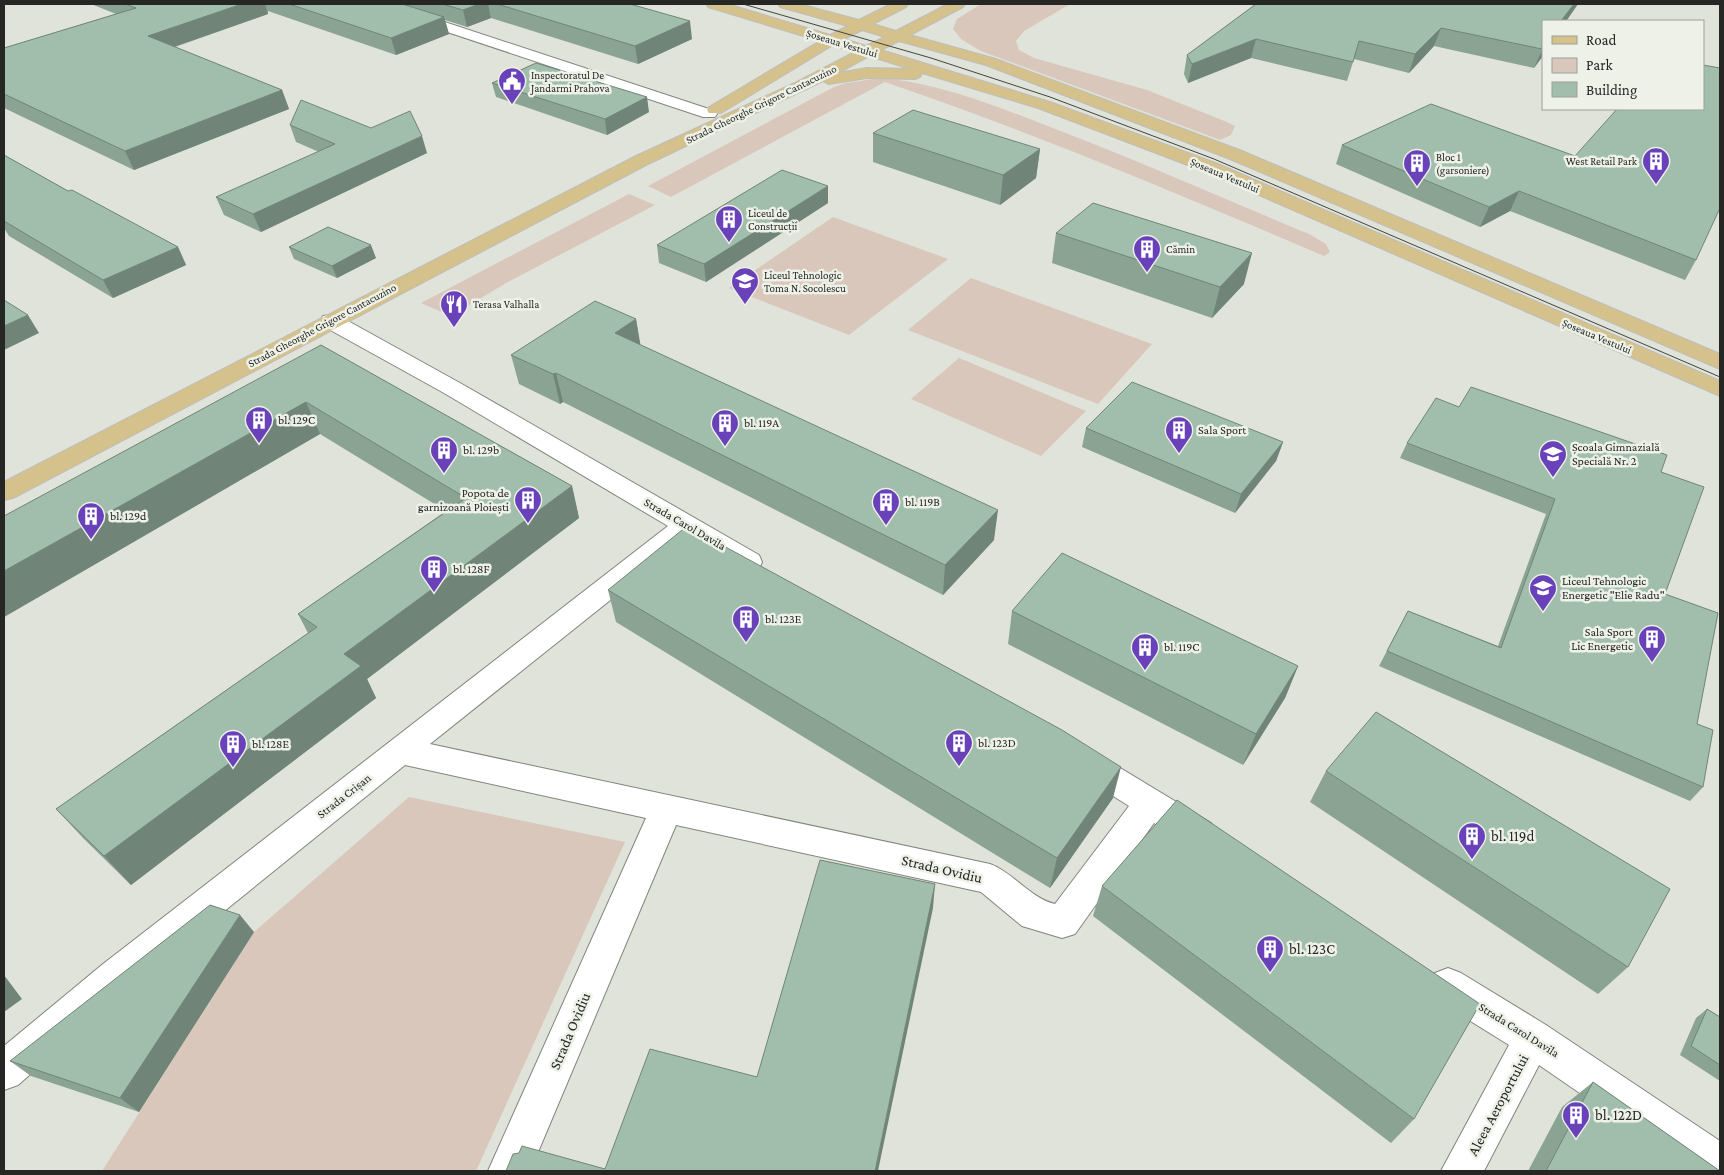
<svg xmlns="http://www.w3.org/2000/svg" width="1724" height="1175" font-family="'Crimson Pro',serif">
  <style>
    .green { fill: #d9c7bb }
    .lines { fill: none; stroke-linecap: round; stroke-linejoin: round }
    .minor-casing { stroke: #82857d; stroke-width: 2 }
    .major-casing { stroke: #bebebd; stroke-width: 2 }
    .minor { fill: #fff; fill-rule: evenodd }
    .major { fill: #d5c18b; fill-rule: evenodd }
    .tram { stroke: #424440; stroke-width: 1 }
    .wall { fill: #8aa393 }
    .shaded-wall { fill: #708578 }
    .building { fill: #a0beab; stroke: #708578 }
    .labels { text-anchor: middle; stroke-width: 5; stroke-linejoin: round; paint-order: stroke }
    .far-street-label { font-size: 11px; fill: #262724; stroke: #edf1e7 }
    .far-poi-label { font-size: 11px; fill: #262724; stroke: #edf1e7; text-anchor: start }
    .poi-label { font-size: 12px; fill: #262724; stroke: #edf1e7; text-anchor: start }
    .street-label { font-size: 12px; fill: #262724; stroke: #edf1e7 }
    .near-poi-label { font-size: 15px; fill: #262724; stroke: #edf1e7; text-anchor: start }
    .near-street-label { font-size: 15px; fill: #262724; stroke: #edf1e7 }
  </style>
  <rect width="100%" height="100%" fill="#e0e3da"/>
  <g class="green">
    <path d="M 981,4 L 1070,4 L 1024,31 L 1016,41 L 1019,50 L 1034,58 L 1147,90 L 1227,122 L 1235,126 L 1231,135 L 1220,140 L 1207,135 L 981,51 L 961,39 L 953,29 L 957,19 Z"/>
    <path d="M 881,78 C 942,83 1006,110 1063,132 C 1146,164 1227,200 1309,234 L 1326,244 L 1330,252 L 1324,256 C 1179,194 1034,133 885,82 L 671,197 L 648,186 L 834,87 L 846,83 Z"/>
    <path d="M 629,194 L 655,205 L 506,283 L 451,316 L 421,303 Z"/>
    <path d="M 833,217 L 948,259 L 849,335 L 729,288 Z"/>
    <path d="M 971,278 L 1152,344 L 1098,404 L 908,330 Z"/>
    <path d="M 959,358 L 1086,411 L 1041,456 L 911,399 Z"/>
    <path d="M 409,797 L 625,842 L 476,1171 L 102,1171 L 254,932 Z"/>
  </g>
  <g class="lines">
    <g class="minor-casing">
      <g id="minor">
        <path d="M 370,4 L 390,4 L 715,111 L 717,114 L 715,117 L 703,117 L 372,7 Z"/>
        <path d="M 331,315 L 339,316 L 460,383 L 759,555 L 762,562 L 759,569 L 749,571 L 739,569 L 688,538 L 430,744 L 990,864 C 1014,873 1030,898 1055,904 L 1129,806 L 1075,772 L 1070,763 L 1075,754 L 1086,750 L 1097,754 L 1211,823 L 1216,833 L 1211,843 L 1199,847 L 1187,843 L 1154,823 L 1075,934 L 1062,938 L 1022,926 L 981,892 L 676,825 L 530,1171 L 488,1171 L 646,818 L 405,765 L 129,988 L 18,1085 L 4,1090 L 4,1046 L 103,964 L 668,526 L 444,393 L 323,326 L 320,321 L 323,316 Z"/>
        <path d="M 1448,968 L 1461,973 L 1546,1025 L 1720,1141 L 1720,1171 L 1693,1171 L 1539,1065 L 1484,1171 L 1441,1171 L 1509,1045 L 1435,999 L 1430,986 L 1435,973 Z"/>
      </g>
    </g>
    <g class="major-casing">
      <path id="major" d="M 706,4 L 727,4 L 830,35 L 848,26 L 780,7 L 778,4 L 799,4 L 859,20 L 891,4 L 908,4 L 906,7 L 873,24 L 896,31 L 948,4 L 965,4 L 963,7 L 910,35 L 996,59 L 1242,151 L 1720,354 L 1720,369 L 1230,159 L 986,65 L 899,41 L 881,50 L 1050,102 L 1218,164 L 1720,381 L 1720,396 L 1206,172 L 1038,108 L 922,73 L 920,77 L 915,79 L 867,78 L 829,84 L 823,81 L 648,164 L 13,498 L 4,500 L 4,482 L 636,156 L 797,82 L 855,52 L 833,45 L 721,113 L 709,113 L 707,110 L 709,107 L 820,41 L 708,7 ZM 862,30 L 885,37 L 866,46 L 844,39 ZM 869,56 L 911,69 L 867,68 L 838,73 Z"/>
    </g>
    <use href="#minor" class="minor"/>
    <use href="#major" class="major"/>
    <path class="tram" d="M 743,4 L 931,58 L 1050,97 L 1214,159 L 1720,377"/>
  </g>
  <g class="wall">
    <path d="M 91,4 L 630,4 L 692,39 L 638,64 L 491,18 L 467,27 L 445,20 L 449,34 L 396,55 L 268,11 L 268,14 L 175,47 L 282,90 L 289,109 L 134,170 L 4,108 L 4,48 L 116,14 Z"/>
    <path d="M 1256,4 L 1578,4 L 1534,68 L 1434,46 L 1409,73 L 1354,59 L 1347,81 L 1251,58 L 1188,83 L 1184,74 L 1187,55 Z"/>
    <path d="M 492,83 L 649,112 L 607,135 L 496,97 Z"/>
    <path d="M 290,125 L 427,153 L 261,232 L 224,215 L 216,197 L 319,152 L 296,142 Z"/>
    <path d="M 873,133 L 1040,149 L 1036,178 L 1000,205 L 873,162 Z"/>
    <path d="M 1342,145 L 1575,156 L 1696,260 L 1685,280 L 1510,211 L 1480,227 L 1336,164 Z"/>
    <path d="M 4,155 L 68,191 L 178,247 L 186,265 L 113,298 L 9,236 L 4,228 Z"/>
    <path d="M 828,203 L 706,282 L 659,263 L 657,245 Z"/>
    <path d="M 1056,233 L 1244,284 L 1212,318 L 1052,263 Z"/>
    <path d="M 289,247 L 376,258 L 337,278 L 294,259 Z"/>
    <path d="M 636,319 L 640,345 L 994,540 L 943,595 L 563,402 L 560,404 L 519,384 L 511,355 Z"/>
    <path d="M 321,345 L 572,486 L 579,518 L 367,679 L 376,698 L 131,885 L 84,839 L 56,809 L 308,633 L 298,614 L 446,511 L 320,434 L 4,617 Z"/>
    <path d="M 1459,407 L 1661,472 L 1665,594 L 1697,724 L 1703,787 L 1690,801 L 1379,666 L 1408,611 L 1498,646 L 1546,514 L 1400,458 L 1407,443 Z"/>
    <path d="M 1086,428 L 1283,442 L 1276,461 L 1235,513 L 1082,447 Z"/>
    <path d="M 608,590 L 1113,798 L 1050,888 L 616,622 Z"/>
    <path d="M 1012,611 L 1298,666 L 1285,698 L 1243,765 L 1008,644 Z"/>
    <path d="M 1326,771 L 1628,967 L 1598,994 L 1310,802 Z"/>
    <path d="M 1102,886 L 1414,1119 L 1391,1143 L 1093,916 Z"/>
    <path d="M 254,932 L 139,1112 L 31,1076 L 10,1061 Z"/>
    <path d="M 1707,1009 L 1720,1017 L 1720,1081 L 1680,1055 L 1696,1018 Z"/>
    <path d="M 1593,1082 L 1720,1171 L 1528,1171 L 1562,1107 Z"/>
  </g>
  <g class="shaded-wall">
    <path d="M 242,4 L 265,4 L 268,14 L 156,53 L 148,36 Z"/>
    <path d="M 479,4 L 488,4 L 491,18 L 467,27 L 463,10 Z"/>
    <path d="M 1574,4 L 1578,4 L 1566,21 L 1561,21 Z"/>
    <path d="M 444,17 L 449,34 L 396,55 L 391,38 Z"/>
    <path d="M 690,21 L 692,39 L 638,64 L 635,46 Z"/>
    <path d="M 1441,28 L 1434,46 L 1409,73 L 1415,54 Z"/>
    <path d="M 1256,39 L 1251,58 L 1188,83 L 1192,64 Z"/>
    <path d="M 1543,48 L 1543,56 L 1534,68 Z"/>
    <path d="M 282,90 L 289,109 L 134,170 L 125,151 Z"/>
    <path d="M 647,97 L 649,112 L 607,135 L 605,119 Z"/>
    <path d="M 422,136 L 427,153 L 261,232 L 253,214 Z"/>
    <path d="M 1040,149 L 1036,178 L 1000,205 L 1003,175 Z"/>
    <path d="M 828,186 L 828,203 L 706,282 L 704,264 Z"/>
    <path d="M 1519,191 L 1510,211 L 1480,227 L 1489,207 Z"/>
    <path d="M 371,245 L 376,258 L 337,278 L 332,266 Z"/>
    <path d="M 178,247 L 186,265 L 113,298 L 103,280 Z"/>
    <path d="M 1252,253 L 1244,284 L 1212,318 L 1220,287 Z"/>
    <path d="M 28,315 L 39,333 L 4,350 L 4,326 Z"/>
    <path d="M 636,319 L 641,348 L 615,333 Z"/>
    <path d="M 556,373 L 563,402 L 560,404 L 553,374 Z"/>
    <path d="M 306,402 L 320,434 L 4,617 L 4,571 Z"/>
    <path d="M 1283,442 L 1276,461 L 1235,513 L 1241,494 Z"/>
    <path d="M 572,486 L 579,518 L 367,679 L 376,698 L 131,885 L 104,856 L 344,654 Z"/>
    <path d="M 998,510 L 994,540 L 943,595 L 945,565 Z"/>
    <path d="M 1298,666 L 1285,698 L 1243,765 L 1256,734 Z"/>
    <path d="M 1121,767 L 1113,798 L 1050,888 L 1057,858 Z"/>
    <path d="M 935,884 L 933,908 L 878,1171 L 875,1171 Z"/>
    <path d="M 240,915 L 254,932 L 139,1112 L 120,1098 Z"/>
    <path d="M 4,975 L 22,999 L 4,1012 Z"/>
  </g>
  <g class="building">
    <path d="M 125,4 L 242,4 L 148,36 L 282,90 L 125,151 L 4,94 L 4,48 L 136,8 Z"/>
    <path d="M 289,4 L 402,4 L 444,17 L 391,38 Z"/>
    <path d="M 442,4 L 479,4 L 463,10 Z"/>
    <path d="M 497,4 L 630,4 L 690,21 L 635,46 Z"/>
    <path d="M 1256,4 L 1574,4 L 1561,21 L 1543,21 L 1542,49 L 1441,28 L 1415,54 L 1359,41 L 1353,62 L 1256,39 L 1192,64 L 1187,55 Z"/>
    <path d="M 536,63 L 647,97 L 605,119 L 492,83 Z"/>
    <path d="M 1703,65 L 1720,68 L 1720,208 L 1696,260 L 1519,191 L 1489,207 L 1342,145 L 1431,104 L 1575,156 L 1617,109 L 1703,109 Z"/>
    <path d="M 301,100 L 371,128 L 410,111 L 422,136 L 253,214 L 216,197 L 335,144 L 290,125 Z"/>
    <path d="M 913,110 L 1040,149 L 1003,175 L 873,133 Z"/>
    <path d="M 4,155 L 68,191 L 72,190 L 178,247 L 103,280 L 4,221 Z"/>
    <path d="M 782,170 L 828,186 L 704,264 L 657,245 Z"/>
    <path d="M 1093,203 L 1252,253 L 1220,287 L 1056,233 Z"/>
    <path d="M 328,227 L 371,245 L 332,266 L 289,247 Z"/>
    <path d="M 4,300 L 28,315 L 4,326 Z"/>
    <path d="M 595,301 L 636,319 L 615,333 L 998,510 L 945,565 L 556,373 L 553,374 L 511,355 Z"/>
    <path d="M 321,345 L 572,486 L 344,654 L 361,666 L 104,856 L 56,809 L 317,627 L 298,614 L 466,498 L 306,402 L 4,571 L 4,516 Z"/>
    <path d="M 1132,382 L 1283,442 L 1241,494 L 1086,428 Z"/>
    <path d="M 1471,387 L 1667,455 L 1661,472 L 1704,487 L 1665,594 L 1718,613 L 1697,724 L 1713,730 L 1703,787 L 1387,651 L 1408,611 L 1501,648 L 1555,499 L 1407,443 L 1436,398 L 1459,407 Z"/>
    <path d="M 687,526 L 1062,730 L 1121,767 L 1057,858 L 608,590 Z"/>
    <path d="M 1062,553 L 1298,666 L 1256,734 L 1012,611 Z"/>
    <path d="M 1376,712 L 1670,889 L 1628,967 L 1326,771 Z"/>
    <path d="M 1177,800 L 1480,1004 L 1414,1119 L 1102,886 Z"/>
    <path d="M 820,860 L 935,884 L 875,1171 L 506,1171 L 513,1154 L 519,1153 L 522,1146 L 605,1169 L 650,1049 L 757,1077 Z"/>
    <path d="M 210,905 L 240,915 L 120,1098 L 10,1061 Z"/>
    <path d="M 1707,1009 L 1720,1017 L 1720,1065 L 1691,1046 Z"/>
    <path d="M 1593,1082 L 1720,1171 L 1546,1171 Z"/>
  </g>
  <defs>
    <g id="civic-pin" transform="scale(1.4375)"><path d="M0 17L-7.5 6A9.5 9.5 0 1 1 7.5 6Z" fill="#6942ba" stroke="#edf1e7"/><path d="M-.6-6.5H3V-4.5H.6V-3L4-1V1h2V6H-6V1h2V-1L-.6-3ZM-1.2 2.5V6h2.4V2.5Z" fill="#fff"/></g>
    <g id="building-pin" transform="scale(1.4375)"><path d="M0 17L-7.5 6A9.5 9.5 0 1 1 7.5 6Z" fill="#6942ba" stroke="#edf1e7"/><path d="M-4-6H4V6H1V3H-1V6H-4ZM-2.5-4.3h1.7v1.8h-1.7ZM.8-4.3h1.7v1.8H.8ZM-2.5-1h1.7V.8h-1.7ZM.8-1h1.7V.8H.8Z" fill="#fff"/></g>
    <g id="school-pin" transform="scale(1.4375)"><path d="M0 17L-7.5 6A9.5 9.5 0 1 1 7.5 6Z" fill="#6942ba" stroke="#edf1e7"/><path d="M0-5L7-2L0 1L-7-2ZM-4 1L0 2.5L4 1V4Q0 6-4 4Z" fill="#fff"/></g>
    <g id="restaurant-pin" transform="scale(1.4375)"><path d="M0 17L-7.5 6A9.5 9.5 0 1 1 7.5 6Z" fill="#6942ba" stroke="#edf1e7"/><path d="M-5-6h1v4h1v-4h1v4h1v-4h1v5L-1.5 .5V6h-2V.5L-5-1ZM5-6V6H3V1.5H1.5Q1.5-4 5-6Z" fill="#fff"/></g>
  </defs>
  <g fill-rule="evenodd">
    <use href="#civic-pin" x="512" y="81"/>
    <use href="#building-pin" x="1656" y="161"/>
    <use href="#building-pin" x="1417" y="163"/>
    <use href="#building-pin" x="729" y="219"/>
    <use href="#building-pin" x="1147" y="249"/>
    <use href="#school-pin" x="745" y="281"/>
    <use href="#restaurant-pin" x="454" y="304"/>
    <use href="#building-pin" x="259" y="420"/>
    <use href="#building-pin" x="725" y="423"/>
    <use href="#building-pin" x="1179" y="430"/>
    <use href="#building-pin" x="444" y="450"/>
    <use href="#school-pin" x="1553" y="454"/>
    <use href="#building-pin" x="528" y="500"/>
    <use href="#building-pin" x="886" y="502"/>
    <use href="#building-pin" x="91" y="516"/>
    <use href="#building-pin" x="434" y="569"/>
    <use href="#school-pin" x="1543" y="588"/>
    <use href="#building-pin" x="746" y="619"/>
    <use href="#building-pin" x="1652" y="639"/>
    <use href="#building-pin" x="1145" y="647"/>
    <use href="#building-pin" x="959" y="743"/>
    <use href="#building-pin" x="233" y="744"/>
    <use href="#building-pin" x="1472" y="836"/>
    <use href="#building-pin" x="1270" y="949"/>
    <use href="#building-pin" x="1576" y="1115"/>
  </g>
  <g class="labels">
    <g class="far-street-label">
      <text transform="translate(842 43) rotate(17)" y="4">Șoseaua Vestului</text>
      <text transform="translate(761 104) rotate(-26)" y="4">Strada Gheorghe Grigore Cantacuzino</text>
      <text transform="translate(1225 175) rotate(23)" y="4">Șoseaua Vestului</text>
      <text transform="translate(322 325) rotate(-28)" y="4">Strada Gheorghe Grigore Cantacuzino</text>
      <text transform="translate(1597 336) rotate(23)" y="4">Șoseaua Vestului</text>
    </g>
    <g class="far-poi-label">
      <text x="531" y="79">Inspectoratul De<tspan x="531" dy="13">Jandarmi Prahova</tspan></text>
      <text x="1436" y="161">Bloc 1<tspan x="1436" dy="13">(garsoniere)</tspan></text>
      <text x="1637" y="165" text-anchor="end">West Retail Park</text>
      <text x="748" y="217">Liceul de<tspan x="748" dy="13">Construcții</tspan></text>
      <text x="1166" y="253">Cămin</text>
      <text x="764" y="279">Liceul Tehnologic<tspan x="764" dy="13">Toma N. Socolescu</tspan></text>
      <text x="473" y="308">Terasa Valhalla</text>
    </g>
    <g class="poi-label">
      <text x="278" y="424">bl. 129C</text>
      <text x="744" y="427">bl. 119A</text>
      <text x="1198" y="434">Sala Sport</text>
      <text x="1572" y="451">Școala Gimnazială<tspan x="1572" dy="14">Specială Nr. 2</tspan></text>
      <text x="463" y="454">bl. 129b</text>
      <text x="509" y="497" text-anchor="end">Popota de<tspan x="509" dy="14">garnizoană Ploiești</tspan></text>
      <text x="905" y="506">bl. 119B</text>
      <text x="110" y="520">bl. 129d</text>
      <text x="453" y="573">bl. 128F</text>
      <text x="1562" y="585">Liceul Tehnologic<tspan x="1562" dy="14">Energetic "Elie Radu"</tspan></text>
      <text x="765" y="623">bl. 123E</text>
      <text x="1633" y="636" text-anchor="end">Sala Sport<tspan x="1633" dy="14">Lic Energetic</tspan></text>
      <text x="1164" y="651">bl. 119C</text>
      <text x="978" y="747">bl. 123D</text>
      <text x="252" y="748">bl. 128E</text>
    </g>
    <g class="street-label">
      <text transform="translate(685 524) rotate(30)" y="4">Strada Carol Davila</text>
      <text transform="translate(344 796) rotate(-38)" y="4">Strada Crișan</text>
      <text transform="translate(1519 1030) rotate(32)" y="4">Strada Carol Davila</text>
    </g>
    <g class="near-poi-label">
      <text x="1491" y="841">bl. 119d</text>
      <text x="1289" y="954">bl. 123C</text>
      <text x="1595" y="1120">bl. 122D</text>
    </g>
    <g class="near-street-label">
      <text transform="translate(942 869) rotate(13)" y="5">Strada Ovidiu</text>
      <text transform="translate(570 1031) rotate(-67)" y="5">Strada Ovidiu</text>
      <text transform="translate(1498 1105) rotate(-62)" y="5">Aleea Aeroportului</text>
    </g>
  </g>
  <rect width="1724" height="1175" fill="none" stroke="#262724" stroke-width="10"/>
  <rect x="1542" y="20" width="162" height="90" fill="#edf1e7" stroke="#9da099"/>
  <rect x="1552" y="36" width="25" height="8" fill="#d5c18b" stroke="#9da099"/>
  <text x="1586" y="45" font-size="15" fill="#262724">Road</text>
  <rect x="1552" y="58" width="25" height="15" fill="#d9c7bb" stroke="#9da099"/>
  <text x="1586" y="70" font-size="15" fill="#262724">Park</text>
  <rect x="1552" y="82" width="25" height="15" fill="#a0beab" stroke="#9da099"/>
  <text x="1586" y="95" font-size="15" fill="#262724">Building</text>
</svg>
